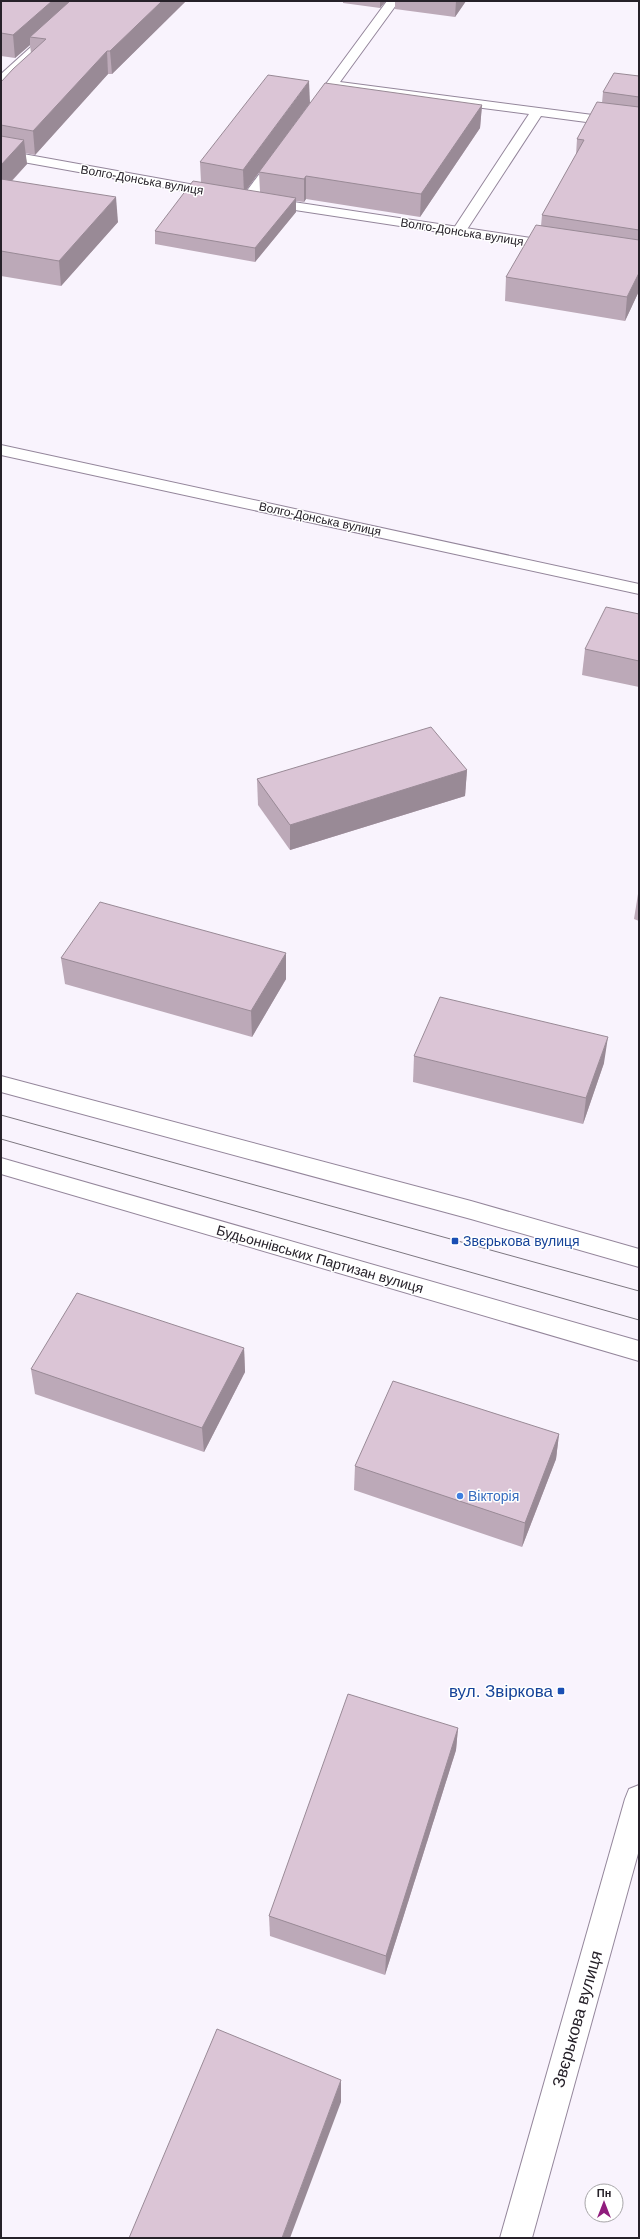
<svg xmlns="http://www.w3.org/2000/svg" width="640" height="2239" font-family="Arial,sans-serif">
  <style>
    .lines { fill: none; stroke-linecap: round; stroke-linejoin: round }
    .service-casing { stroke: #94869b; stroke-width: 2 }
    .minor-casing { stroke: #94869b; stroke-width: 2 }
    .tertiary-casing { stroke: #94869b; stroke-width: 2 }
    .secondary-casing { stroke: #94869b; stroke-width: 2 }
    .service { fill: #fff; fill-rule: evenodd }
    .minor { fill: #fff; fill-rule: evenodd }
    .tertiary { fill: #fff; fill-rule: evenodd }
    .secondary { fill: #fff; fill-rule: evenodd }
    .tram { stroke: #7d7780; stroke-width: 1 }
    .wall { fill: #bca9b8 }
    .shaded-wall { fill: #998a96 }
    .building { fill: #dbc5d6; stroke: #998a96 }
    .transit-dot { fill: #1a4fb4; stroke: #fff; stroke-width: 1.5 }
    .shop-dot { fill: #3f7fe0; stroke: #fff; stroke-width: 1.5 }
    .labels { text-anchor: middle; stroke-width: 3; stroke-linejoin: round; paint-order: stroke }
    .far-street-label { font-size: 12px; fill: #262129; stroke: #fff }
    .transit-label { font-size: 14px; fill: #164399; stroke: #fff; text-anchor: start }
    .street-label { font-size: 14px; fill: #262129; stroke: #fff }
    .shop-label { font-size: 14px; fill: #366cbe; stroke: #fff; text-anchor: start }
    .near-transit-label { font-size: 17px; fill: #164399; stroke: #fff; text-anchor: end }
    .near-street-label { font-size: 17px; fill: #262129; stroke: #fff }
  </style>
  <rect width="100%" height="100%" fill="#f9f3fd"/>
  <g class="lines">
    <g class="service-casing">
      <g id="service">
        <path d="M 387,1 L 399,1 L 340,82 L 639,121 L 639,129 L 541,116 L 464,234 L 454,234 L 452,231 L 529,114 L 335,89 L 328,98 L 320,98 L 318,95 L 320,92 Z"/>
        <path d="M 277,156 L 284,160 L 282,163 L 253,202 L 243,202 L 241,199 L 243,196 L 272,157 Z"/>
      </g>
    </g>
    <g class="minor-casing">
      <g id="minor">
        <path d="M 36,45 L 40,46 L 42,49 L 40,52 L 5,83 L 1,84 L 1,74 L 32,46 Z"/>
        <path d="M 1,150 L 217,189 L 224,193 L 217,197 L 1,158 Z"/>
        <path d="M 267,198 L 557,242 L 564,246 L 557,250 L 262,205 L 260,202 Z"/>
        <path d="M 1,445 L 639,584 L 639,594 L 1,455 Z"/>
      </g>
    </g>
    <g class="tertiary-casing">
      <path id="tertiary" d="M 639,1785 L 639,1850 L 532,2238 L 500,2238 L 625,1799 L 629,1789 Z"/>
    </g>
    <g class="secondary-casing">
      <g id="secondary">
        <path d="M 1,1076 L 471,1201 L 639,1249 L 639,1267 L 471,1219 L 1,1092 Z"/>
        <path d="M 1,1158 L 639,1341 L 639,1361 L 1,1174 Z"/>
      </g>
    </g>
    <use href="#service" class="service"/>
    <use href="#minor" class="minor"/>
    <use href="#tertiary" class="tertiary"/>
    <use href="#secondary" class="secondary"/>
    <g class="tram">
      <path d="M 1,1115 L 639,1291"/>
      <path d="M 1,1139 L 639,1320"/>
    </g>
  </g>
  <g class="wall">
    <path d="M 1,1 L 186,1 L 112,74 L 108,74 L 35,155 L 25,153 L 27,164 L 12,181 L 118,222 L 61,286 L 1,276 L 1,82 L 31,53 L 30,45 L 15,58 L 1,56 Z"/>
    <path d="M 343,1 L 386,1 L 380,8 L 343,3 Z"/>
    <path d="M 395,1 L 466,1 L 455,17 L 395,9 Z"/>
    <path d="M 639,76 L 639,291 L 625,321 L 505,301 L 506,277 L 541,226 L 542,215 L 576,155 L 577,139 L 602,103 L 603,92 Z"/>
    <path d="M 310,103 L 246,190 L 260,192 L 259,172 L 482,105 L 480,128 L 420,217 L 306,199 L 304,202 L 296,201 L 296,212 L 255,262 L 155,244 L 155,231 L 201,182 L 200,162 Z"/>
    <path d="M 639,614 L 639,687 L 582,675 L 585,649 Z"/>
    <path d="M 467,770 L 465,796 L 290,850 L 258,805 L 257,779 Z"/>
    <path d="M 639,890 L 639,921 L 634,919 L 638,894 Z"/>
    <path d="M 61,958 L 286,979 L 252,1037 L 65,984 Z"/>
    <path d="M 414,1056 L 604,1063 L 583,1124 L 413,1082 Z"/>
    <path d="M 244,1348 L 245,1372 L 204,1452 L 35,1394 L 31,1369 Z"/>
    <path d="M 559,1434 L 556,1459 L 522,1547 L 354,1490 L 355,1466 Z"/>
    <path d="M 458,1728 L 456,1750 L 385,1975 L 270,1936 L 269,1916 Z"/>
  </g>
  <g class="shaded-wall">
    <path d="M 52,1 L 80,1 L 30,37 L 30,45 L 15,58 L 13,35 Z"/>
    <path d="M 162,1 L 186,1 L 112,74 L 110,51 Z"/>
    <path d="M 380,1 L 386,1 L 380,8 Z"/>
    <path d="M 456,1 L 466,1 L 455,17 Z"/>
    <path d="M 107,51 L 108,74 L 35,155 L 33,131 Z"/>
    <path d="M 309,81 L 310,103 L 244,193 L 243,170 Z"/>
    <path d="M 482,105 L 480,128 L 420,217 L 421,194 Z"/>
    <path d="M 24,140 L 27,164 L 1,192 L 1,165 Z"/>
    <path d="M 306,176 L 306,199 L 304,202 L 304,179 Z"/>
    <path d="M 116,197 L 118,222 L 61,286 L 59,261 Z"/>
    <path d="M 296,198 L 296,212 L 255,262 L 255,248 Z"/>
    <path d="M 639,273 L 639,291 L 625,321 L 627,297 Z"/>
    <path d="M 467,770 L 465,796 L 290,850 L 290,825 Z"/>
    <path d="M 286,953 L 286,979 L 252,1037 L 251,1011 Z"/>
    <path d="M 608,1037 L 604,1063 L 583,1124 L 586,1098 Z"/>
    <path d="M 244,1348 L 245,1372 L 204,1452 L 202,1428 Z"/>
    <path d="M 559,1434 L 556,1459 L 522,1547 L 525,1523 Z"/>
    <path d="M 458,1728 L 456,1750 L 385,1975 L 386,1956 Z"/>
    <path d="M 341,2080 L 341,2102 L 290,2238 L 282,2238 Z"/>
  </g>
  <g class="building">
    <path d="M 1,1 L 52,1 L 13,35 L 1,33 Z"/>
    <path d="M 70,1 L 162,1 L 110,51 L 107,51 L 33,131 L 1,125 L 1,82 L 13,69 L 46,39 L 30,37 Z"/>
    <path d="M 614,73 L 639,76 L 639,97 L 603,92 Z"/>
    <path d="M 268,75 L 309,81 L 243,170 L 200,162 Z"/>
    <path d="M 325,83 L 482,105 L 421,194 L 306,176 L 304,179 L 259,172 Z"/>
    <path d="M 597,102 L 639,107 L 639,230 L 542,215 L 584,140 L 577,139 Z"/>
    <path d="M 1,136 L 24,140 L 1,165 Z"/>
    <path d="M 1,179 L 116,197 L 59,261 L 1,251 Z"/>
    <path d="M 193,181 L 296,198 L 255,248 L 155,231 Z"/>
    <path d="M 536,225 L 639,240 L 639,273 L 627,297 L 506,277 Z"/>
    <path d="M 606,607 L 639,614 L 639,661 L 585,649 Z"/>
    <path d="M 431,727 L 467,770 L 290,825 L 257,779 Z"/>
    <path d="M 100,902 L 286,953 L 251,1011 L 61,958 Z"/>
    <path d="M 440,997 L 608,1037 L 586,1098 L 414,1056 Z"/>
    <path d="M 77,1293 L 244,1348 L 202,1428 L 31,1369 Z"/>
    <path d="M 393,1381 L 559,1434 L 525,1523 L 355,1466 Z"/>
    <path d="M 348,1694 L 458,1728 L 386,1956 L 269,1916 Z"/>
    <path d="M 217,2029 L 341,2080 L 282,2238 L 129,2238 Z"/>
  </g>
  <g class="transit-dot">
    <rect x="451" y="1237" width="8" height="8" rx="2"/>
    <rect x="557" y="1687" width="8" height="8" rx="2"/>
  </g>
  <circle class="shop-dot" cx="460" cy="1496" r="4"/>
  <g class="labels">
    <g class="far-street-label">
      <text transform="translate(142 180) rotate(10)" y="4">Волго-Донська вулиця</text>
      <text transform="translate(462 232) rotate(9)" y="4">Волго-Донська вулиця</text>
      <text transform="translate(320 519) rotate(12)" y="4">Волго-Донська вулиця</text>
    </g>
    <g class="transit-label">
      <text x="463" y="1246">Звєрькова вулиця</text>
    </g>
    <g class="street-label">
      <text transform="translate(320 1259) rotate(16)" y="5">Будьоннівських Партизан вулиця</text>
    </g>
    <g class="shop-label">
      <text x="468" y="1501">Вікторія</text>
    </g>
    <g class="near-transit-label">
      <text x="553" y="1697">вул. Звіркова</text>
    </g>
    <g class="near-street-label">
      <text transform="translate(577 2019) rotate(-74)" y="6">Звєрькова вулиця</text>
    </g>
  </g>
  <rect width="640" height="2239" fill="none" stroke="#262129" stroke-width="4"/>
  <g transform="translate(604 2203)"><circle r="19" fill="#ffffff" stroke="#a8a6a9"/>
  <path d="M0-3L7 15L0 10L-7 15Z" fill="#901d7d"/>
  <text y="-6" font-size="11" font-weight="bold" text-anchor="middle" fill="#262129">Пн</text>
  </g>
</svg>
